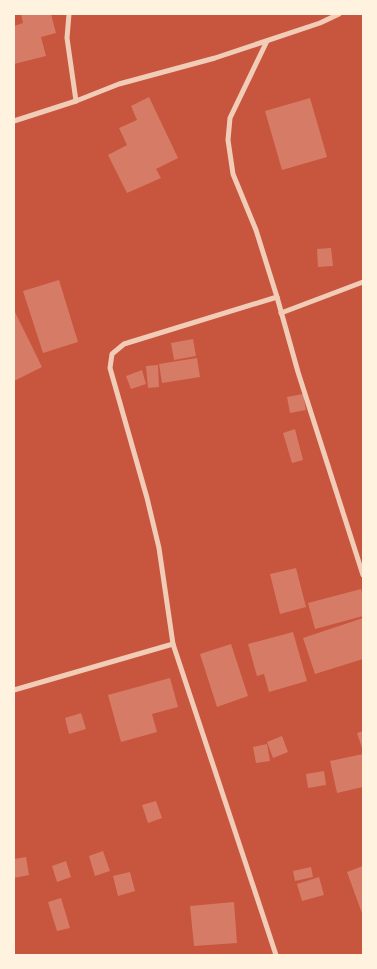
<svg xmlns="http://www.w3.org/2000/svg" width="377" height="969" font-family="Jost,sans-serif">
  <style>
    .building { fill: #d67c66 }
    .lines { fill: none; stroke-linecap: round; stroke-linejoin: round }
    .minor { stroke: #f1ccb7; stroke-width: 5 }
  </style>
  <rect width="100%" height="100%" fill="#c8553d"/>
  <g class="building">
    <path d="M 21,14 L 51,14 L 56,33 L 41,37 L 46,56 L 14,64 L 14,26 L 23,23 Z"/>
    <path d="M 149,97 L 178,158 L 156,169 L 161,178 L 127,193 L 108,155 L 127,145 L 119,128 L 137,120 L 131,106 Z"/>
    <path d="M 310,98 L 327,157 L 282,170 L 265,111 Z"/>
    <path d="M 331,248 L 333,266 L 318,267 L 317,249 Z"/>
    <path d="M 59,280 L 78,342 L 43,353 L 23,291 Z"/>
    <path d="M 14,310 L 42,367 L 14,381 Z"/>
    <path d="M 193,339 L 196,356 L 174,360 L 171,343 Z"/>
    <path d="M 197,358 L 200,377 L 162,383 L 159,364 Z"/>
    <path d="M 158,365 L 159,387 L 148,388 L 146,366 Z"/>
    <path d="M 142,370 L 146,384 L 131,389 L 126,376 Z"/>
    <path d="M 303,394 L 306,410 L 290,413 L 287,397 Z"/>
    <path d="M 295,429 L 303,460 L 292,463 L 283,433 Z"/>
    <path d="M 296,568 L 306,607 L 280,614 L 270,574 Z"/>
    <path d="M 361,589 L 363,596 L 363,616 L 315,629 L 308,603 Z"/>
    <path d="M 363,618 L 363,659 L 315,674 L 303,638 Z"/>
    <path d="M 293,632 L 307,681 L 269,692 L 264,674 L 257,676 L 248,644 Z"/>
    <path d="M 231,644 L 248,696 L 217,707 L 200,654 Z"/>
    <path d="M 170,678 L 178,707 L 152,714 L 157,732 L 121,742 L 108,695 Z"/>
    <path d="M 81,713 L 86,729 L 69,734 L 65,718 Z"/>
    <path d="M 363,731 L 363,748 L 362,748 L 357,733 Z"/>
    <path d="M 282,736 L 288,752 L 273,758 L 267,742 Z"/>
    <path d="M 267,744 L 270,761 L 256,763 L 253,747 Z"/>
    <path d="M 363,754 L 363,787 L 337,793 L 330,761 Z"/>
    <path d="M 324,771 L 326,785 L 308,788 L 306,774 Z"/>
    <path d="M 156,801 L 162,818 L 148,823 L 142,805 Z"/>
    <path d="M 103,851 L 110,871 L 95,876 L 89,856 Z"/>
    <path d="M 26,857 L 29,875 L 14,878 L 14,859 Z"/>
    <path d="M 66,861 L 71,877 L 57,882 L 52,866 Z"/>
    <path d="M 363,866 L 363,916 L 347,872 Z"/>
    <path d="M 311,867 L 313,877 L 295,881 L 293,871 Z"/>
    <path d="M 130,872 L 135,891 L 118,896 L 113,876 Z"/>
    <path d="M 319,877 L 324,895 L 302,901 L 297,884 Z"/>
    <path d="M 61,898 L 70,928 L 57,931 L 48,902 Z"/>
    <path d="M 234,902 L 237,943 L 194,946 L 190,906 Z"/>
  </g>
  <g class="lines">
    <g class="minor">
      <path d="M 69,14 L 67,38 L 76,101"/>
      <path d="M 267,41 L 230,118 L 228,140 L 233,174 L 256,230 L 277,297 L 124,344 L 112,354 L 110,368 L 147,498 L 159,548 L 173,644 L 276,955"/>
      <path d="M 14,121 L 76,101 L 119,84 L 215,58 L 320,23 L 339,14"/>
      <path d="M 277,297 L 298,372 L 363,575"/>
      <path d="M 281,313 L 363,282"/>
      <path d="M 14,690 L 173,644"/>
    </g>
  </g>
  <rect width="377" height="969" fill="none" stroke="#fff3e0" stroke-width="30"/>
</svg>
